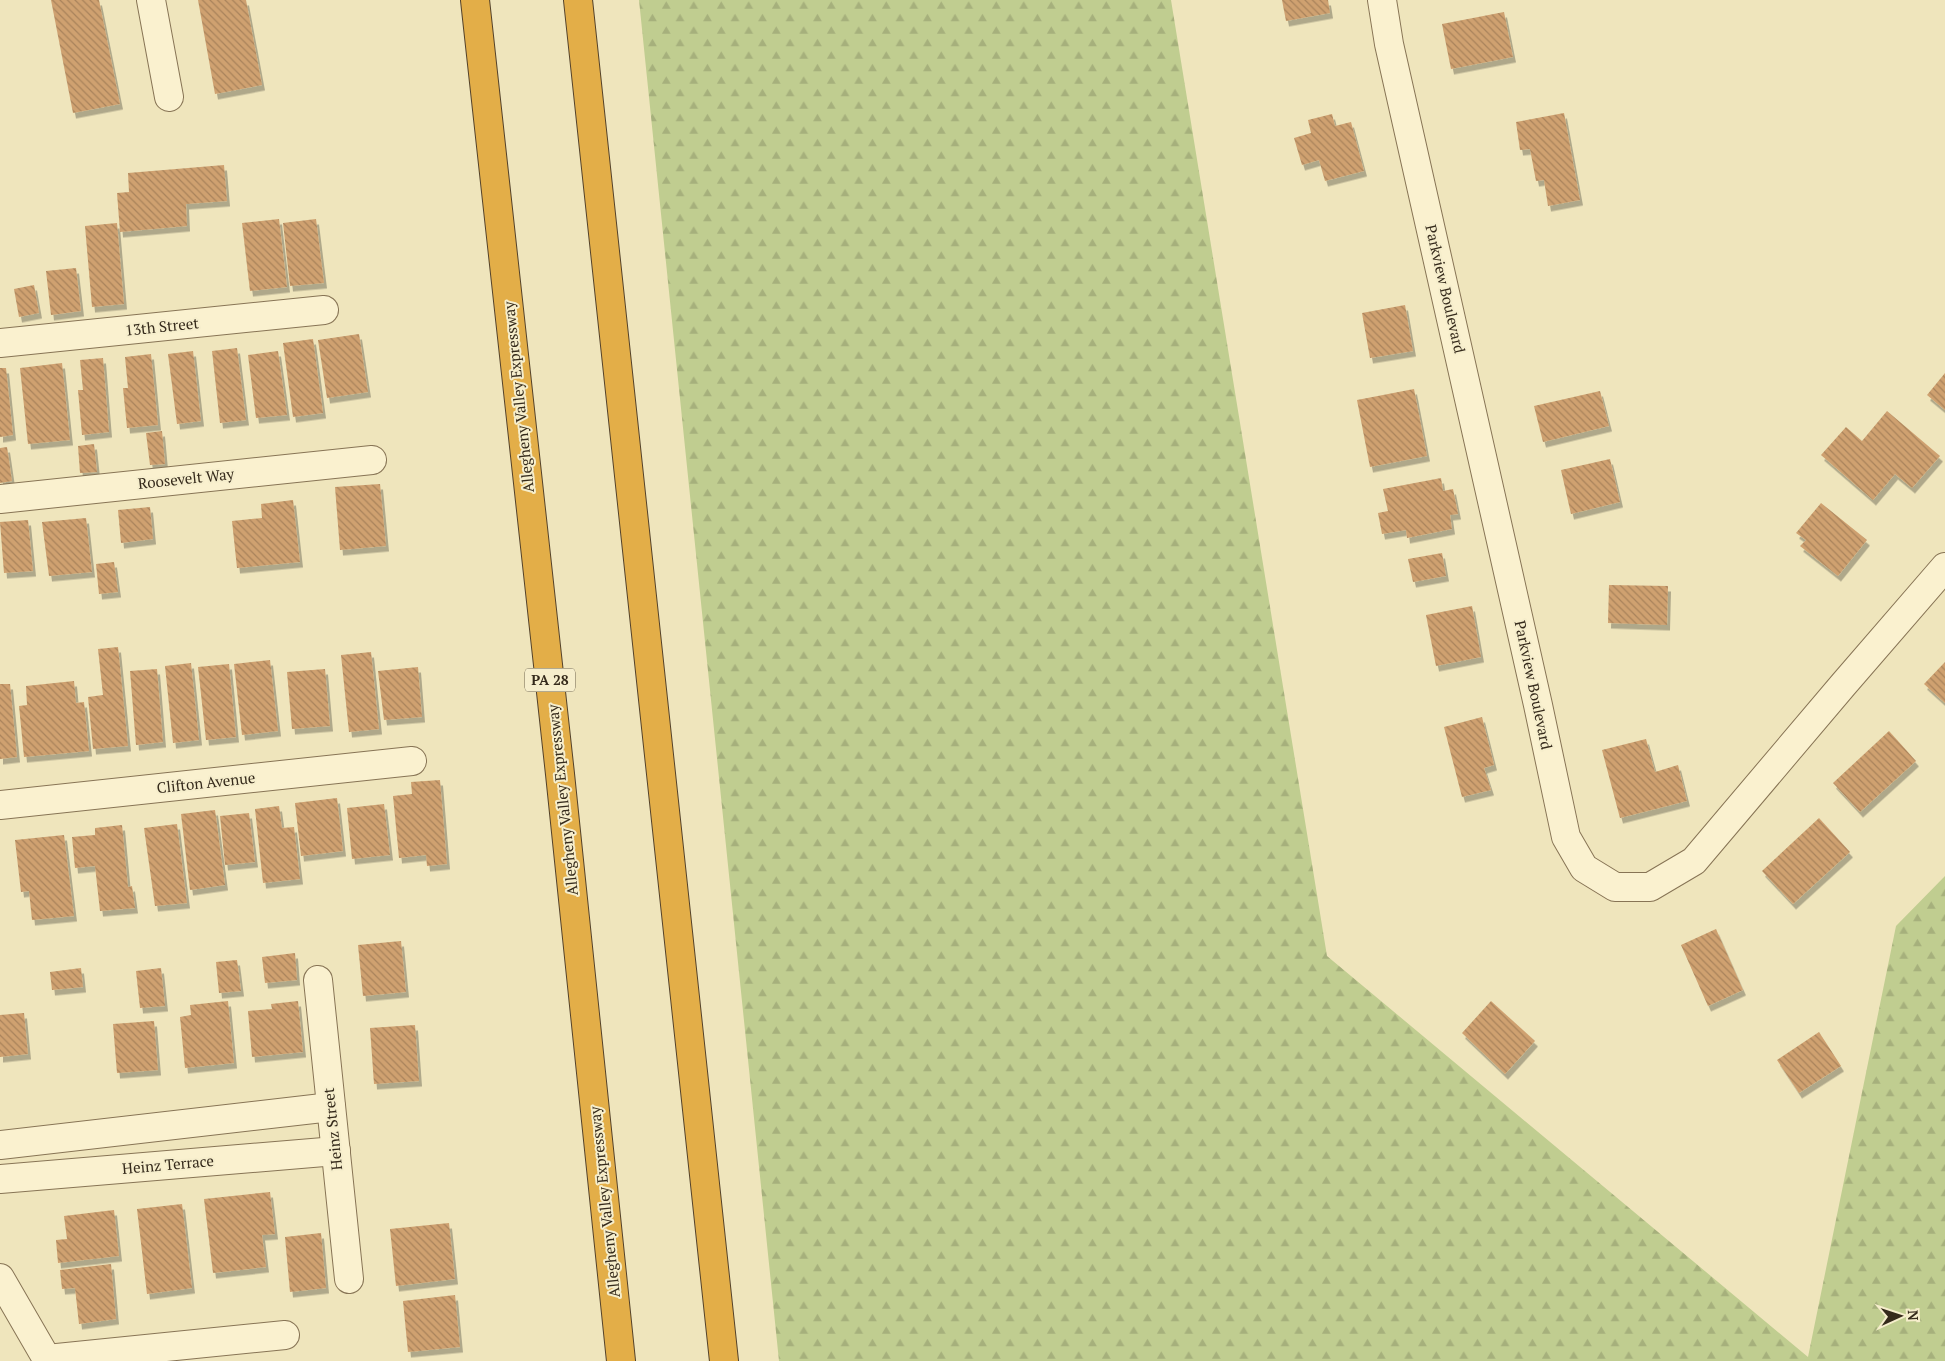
<svg xmlns="http://www.w3.org/2000/svg" width="1945" height="1361" font-family="'PT Serif',serif">
  <style>
    .forest { fill: url(#forest-firs) }
    .building { fill: url(#building-back-hatch); filter: url(#shadow) }
    .lines { fill: none; stroke-linecap: round; stroke-linejoin: round }
    .minor-casing { stroke: #877455; stroke-width: 30 }
    .highway-casing { stroke: #54422a; stroke-width: 30 }
    .minor { stroke: #faf1cf; stroke-width: 28 }
    .highway { stroke: #e3ae48; stroke-width: 28 }
    .labels { text-anchor: middle; stroke-width: 4; stroke-linejoin: round; paint-order: stroke }
    .shield { fill: #f6eecc; stroke: #6f6550; stroke-width: 1 }
    .shield-label { font-size: 14px; font-weight: bold; fill: #352a1b }
    .street-label { font-size: 15px; fill: #352a1b; stroke: #f6eecc }
  </style>
  <defs>
    <pattern id="forest-firs" width="22" height="20" patternUnits="userSpaceOnUse" patternTransform="scale(1.25)"><rect width="22" height="20" fill="#c0cd90"/><path d="M5 1l3.5 6h-7zM16 11l3.5 6h-7z" fill="#a6b07c"/></pattern>
    <pattern id="building-back-hatch" width="6" height="6" patternUnits="userSpaceOnUse" patternTransform="scale(1.25)"><rect width="6" height="6" fill="#cfa170"/><path d="M-1 5l2 2M0 0l6 6M5-1l2 2" fill="none" stroke="#a9835b"/></pattern>
    <filter id="shadow"><feDropShadow dx="3" dy="5.5" stdDeviation="0" flood-color="#0004"/></filter>
  </defs>
  <rect width="100%" height="100%" fill="#efe5bc"/>
  <path class="forest" d="M 639,0 L 1171,0 L 1327,956 L 1808,1357 L 1896,926 L 1945,876 L 1945,1361 L 779,1361 Z"/>
  <g class="building">
    <path d="M 51,0 L 99,0 L 120,104 L 73,113 Z"/>
    <path d="M 198,0 L 246,0 L 262,85 L 215,94 Z"/>
    <path d="M 1282,0 L 1328,0 L 1330,13 L 1286,21 Z"/>
    <path d="M 1504,12 L 1513,57 L 1451,69 L 1442,24 Z"/>
    <path d="M 1564,113 L 1580,200 L 1548,206 L 1544,180 L 1536,181 L 1530,149 L 1520,150 L 1516,122 Z"/>
    <path d="M 1332,114 L 1335,126 L 1351,122 L 1364,171 L 1325,181 L 1319,160 L 1302,165 L 1294,138 L 1311,133 L 1308,120 Z"/>
    <path d="M 224,165 L 227,201 L 186,204 L 187,226 L 120,232 L 117,193 L 129,192 L 128,173 Z"/>
    <path d="M 279,219 L 287,287 L 250,291 L 242,223 Z"/>
    <path d="M 316,219 L 324,283 L 290,286 L 283,223 Z"/>
    <path d="M 117,223 L 124,304 L 92,307 L 85,226 Z"/>
    <path d="M 76,268 L 81,311 L 51,315 L 46,271 Z"/>
    <path d="M 34,285 L 39,313 L 19,317 L 14,289 Z"/>
    <path d="M 1405,305 L 1413,351 L 1370,358 L 1362,313 Z"/>
    <path d="M 359,334 L 368,392 L 327,398 L 318,340 Z"/>
    <path d="M 313,339 L 323,413 L 293,417 L 283,343 Z"/>
    <path d="M 237,348 L 246,420 L 220,423 L 212,351 Z"/>
    <path d="M 193,351 L 201,421 L 177,424 L 168,354 Z"/>
    <path d="M 278,351 L 287,415 L 256,418 L 248,355 Z"/>
    <path d="M 151,354 L 158,425 L 127,428 L 123,388 L 128,388 L 125,357 Z"/>
    <path d="M 103,358 L 109,432 L 82,435 L 78,390 L 83,390 L 80,360 Z"/>
    <path d="M 62,363 L 70,440 L 28,444 L 20,368 Z"/>
    <path d="M 0,368 L 6,368 L 13,435 L 0,437 Z"/>
    <path d="M 1945,373 L 1945,410 L 1927,395 Z"/>
    <path d="M 1414,389 L 1427,456 L 1370,467 L 1357,400 Z"/>
    <path d="M 1600,391 L 1609,426 L 1543,442 L 1534,406 Z"/>
    <path d="M 1887,411 L 1940,456 L 1912,488 L 1895,474 L 1873,500 L 1821,455 L 1846,427 L 1862,441 Z"/>
    <path d="M 162,431 L 165,464 L 150,465 L 146,433 Z"/>
    <path d="M 94,444 L 97,472 L 80,473 L 78,446 Z"/>
    <path d="M 7,447 L 12,481 L 0,483 L 0,448 Z"/>
    <path d="M 1610,459 L 1620,502 L 1571,514 L 1561,470 Z"/>
    <path d="M 1441,478 L 1443,491 L 1453,489 L 1458,514 L 1450,515 L 1452,529 L 1407,538 L 1406,530 L 1382,534 L 1378,513 L 1388,511 L 1383,489 Z"/>
    <path d="M 380,484 L 386,546 L 340,550 L 335,487 Z"/>
    <path d="M 293,500 L 300,562 L 237,568 L 232,521 L 262,518 L 261,504 Z"/>
    <path d="M 1821,503 L 1867,540 L 1838,576 L 1800,546 L 1806,540 L 1796,533 Z"/>
    <path d="M 150,507 L 153,539 L 121,543 L 118,510 Z"/>
    <path d="M 86,518 L 92,572 L 49,576 L 42,522 Z"/>
    <path d="M 28,520 L 33,571 L 4,573 L 0,522 Z"/>
    <path d="M 1442,553 L 1446,576 L 1413,582 L 1408,559 Z"/>
    <path d="M 114,562 L 118,592 L 99,594 L 96,564 Z"/>
    <path d="M 1609,585 L 1668,586 L 1667,625 L 1608,623 Z"/>
    <path d="M 1472,606 L 1481,657 L 1436,666 L 1426,615 Z"/>
    <path d="M 118,647 L 128,746 L 93,749 L 88,697 L 103,695 L 98,649 Z"/>
    <path d="M 371,652 L 379,729 L 349,732 L 341,655 Z"/>
    <path d="M 270,660 L 278,731 L 242,735 L 234,664 Z"/>
    <path d="M 1945,662 L 1945,703 L 1924,684 Z"/>
    <path d="M 191,663 L 199,740 L 173,743 L 165,666 Z"/>
    <path d="M 229,664 L 236,737 L 206,740 L 198,667 Z"/>
    <path d="M 418,667 L 422,717 L 384,720 L 378,671 Z"/>
    <path d="M 157,669 L 163,742 L 136,745 L 130,671 Z"/>
    <path d="M 325,669 L 330,726 L 292,729 L 287,672 Z"/>
    <path d="M 74,681 L 76,703 L 84,702 L 89,751 L 24,757 L 19,706 L 27,705 L 26,686 Z"/>
    <path d="M 0,684 L 10,684 L 17,757 L 0,759 Z"/>
    <path d="M 1482,717 L 1494,765 L 1484,768 L 1491,790 L 1462,797 L 1444,727 Z"/>
    <path d="M 1889,731 L 1916,761 L 1860,812 L 1833,783 Z"/>
    <path d="M 1646,739 L 1655,772 L 1678,765 L 1687,801 L 1620,818 L 1602,750 Z"/>
    <path d="M 440,780 L 447,864 L 427,866 L 426,855 L 399,858 L 393,796 L 412,794 L 411,782 Z"/>
    <path d="M 337,798 L 343,851 L 301,856 L 295,803 Z"/>
    <path d="M 384,804 L 390,855 L 352,859 L 347,808 Z"/>
    <path d="M 279,806 L 282,828 L 294,827 L 300,879 L 263,883 L 255,809 Z"/>
    <path d="M 215,810 L 225,885 L 190,890 L 181,814 Z"/>
    <path d="M 249,813 L 255,862 L 225,865 L 220,816 Z"/>
    <path d="M 1819,818 L 1850,852 L 1793,904 L 1762,871 Z"/>
    <path d="M 177,824 L 187,903 L 155,906 L 144,828 Z"/>
    <path d="M 122,825 L 128,887 L 132,886 L 135,908 L 100,911 L 95,866 L 75,868 L 72,837 L 95,835 L 95,828 Z"/>
    <path d="M 64,835 L 74,916 L 32,920 L 29,891 L 21,892 L 15,840 Z"/>
    <path d="M 1716,929 L 1743,990 L 1708,1006 L 1681,945 Z"/>
    <path d="M 401,941 L 406,992 L 363,996 L 358,945 Z"/>
    <path d="M 295,953 L 297,980 L 265,983 L 262,957 Z"/>
    <path d="M 237,960 L 241,991 L 219,993 L 216,962 Z"/>
    <path d="M 81,968 L 83,987 L 52,990 L 50,972 Z"/>
    <path d="M 161,968 L 165,1006 L 140,1008 L 136,971 Z"/>
    <path d="M 228,1001 L 234,1063 L 185,1068 L 180,1017 L 191,1015 L 190,1005 Z"/>
    <path d="M 298,1001 L 303,1052 L 252,1057 L 248,1011 L 272,1009 L 271,1004 Z"/>
    <path d="M 1491,1001 L 1535,1041 L 1505,1074 L 1462,1033 Z"/>
    <path d="M 24,1013 L 28,1054 L 0,1057 L 0,1015 Z"/>
    <path d="M 154,1021 L 158,1070 L 117,1073 L 113,1024 Z"/>
    <path d="M 415,1025 L 419,1081 L 374,1084 L 370,1028 Z"/>
    <path d="M 1819,1032 L 1841,1066 L 1799,1093 L 1777,1060 Z"/>
    <path d="M 270,1192 L 275,1234 L 262,1235 L 266,1267 L 213,1273 L 204,1199 Z"/>
    <path d="M 182,1204 L 192,1288 L 147,1294 L 137,1209 Z"/>
    <path d="M 114,1210 L 119,1256 L 58,1263 L 56,1240 L 67,1239 L 64,1216 Z"/>
    <path d="M 449,1223 L 455,1279 L 396,1286 L 390,1229 Z"/>
    <path d="M 321,1233 L 326,1288 L 290,1292 L 285,1237 Z"/>
    <path d="M 111,1264 L 116,1319 L 79,1324 L 75,1288 L 62,1289 L 60,1270 Z"/>
    <path d="M 455,1295 L 460,1347 L 408,1352 L 403,1301 Z"/>
  </g>
  <g class="lines">
    <g class="minor-casing">
      <g id="minor">
        <path d="M 151,0 L 169,97"/>
        <path d="M 1382,0 L 1389,44 L 1538,705 L 1566,837 L 1584,868 L 1615,887 L 1650,887 L 1694,861 L 1843,685 L 1945,567"/>
        <path d="M 0,343 L 324,310"/>
        <path d="M 0,499 L 372,460"/>
        <path d="M 0,805 L 412,761"/>
        <path d="M 318,980 L 349,1279"/>
        <path d="M 0,1145 L 331,1107"/>
        <path d="M 0,1179 L 336,1151"/>
        <path d="M 0,1278 L 48,1361"/>
        <path d="M 47,1359 L 285,1335"/>
      </g>
    </g>
    <g class="highway-casing">
      <g id="highway">
        <path d="M 475,0 L 560,774 L 621,1361"/>
        <path d="M 578,0 L 724,1361"/>
      </g>
    </g>
    <use href="#minor" class="minor"/>
    <use href="#highway" class="highway"/>
  </g>
  <g class="labels">
    <rect class="shield" x="525" y="668.5" width="50" height="23" rx="4"/>
    <g class="shield-label">
      <text x="550" y="685">PA 28</text>
    </g>
    <g class="street-label">
      <text transform="translate(1445 289) rotate(77)" y="5">Parkview Boulevard</text>
      <text transform="translate(162 327) rotate(-6)" y="5">13th Street</text>
      <text transform="translate(519 397) rotate(-96)" y="5">Allegheny Valley Expressway</text>
      <text transform="translate(186 479) rotate(-6)" y="5">Roosevelt Way</text>
      <text transform="translate(1533 685) rotate(78)" y="5">Parkview Boulevard</text>
      <text transform="translate(206 783) rotate(-6)" y="5">Clifton Avenue</text>
      <text transform="translate(563 800) rotate(-96)" y="5">Allegheny Valley Expressway</text>
      <text transform="translate(333 1129) rotate(-96)" y="5">Heinz Street</text>
      <text transform="translate(168 1165) rotate(-5)" y="5">Heinz Terrace</text>
      <text transform="translate(605 1202) rotate(-96)" y="5">Allegheny Valley Expressway</text>
    </g>
  </g>
  <g transform="translate(1900 1316) rotate(87)" stroke="#f6eecc" stroke-width="4" paint-order="stroke">
  <path d="M0-4L9 19L0 12L-9 19Z" fill="#352a1b"/>
  <text y="-8" font-size="14" font-weight="bold" text-anchor="middle" fill="#352a1b">N</text>
  </g>
</svg>
